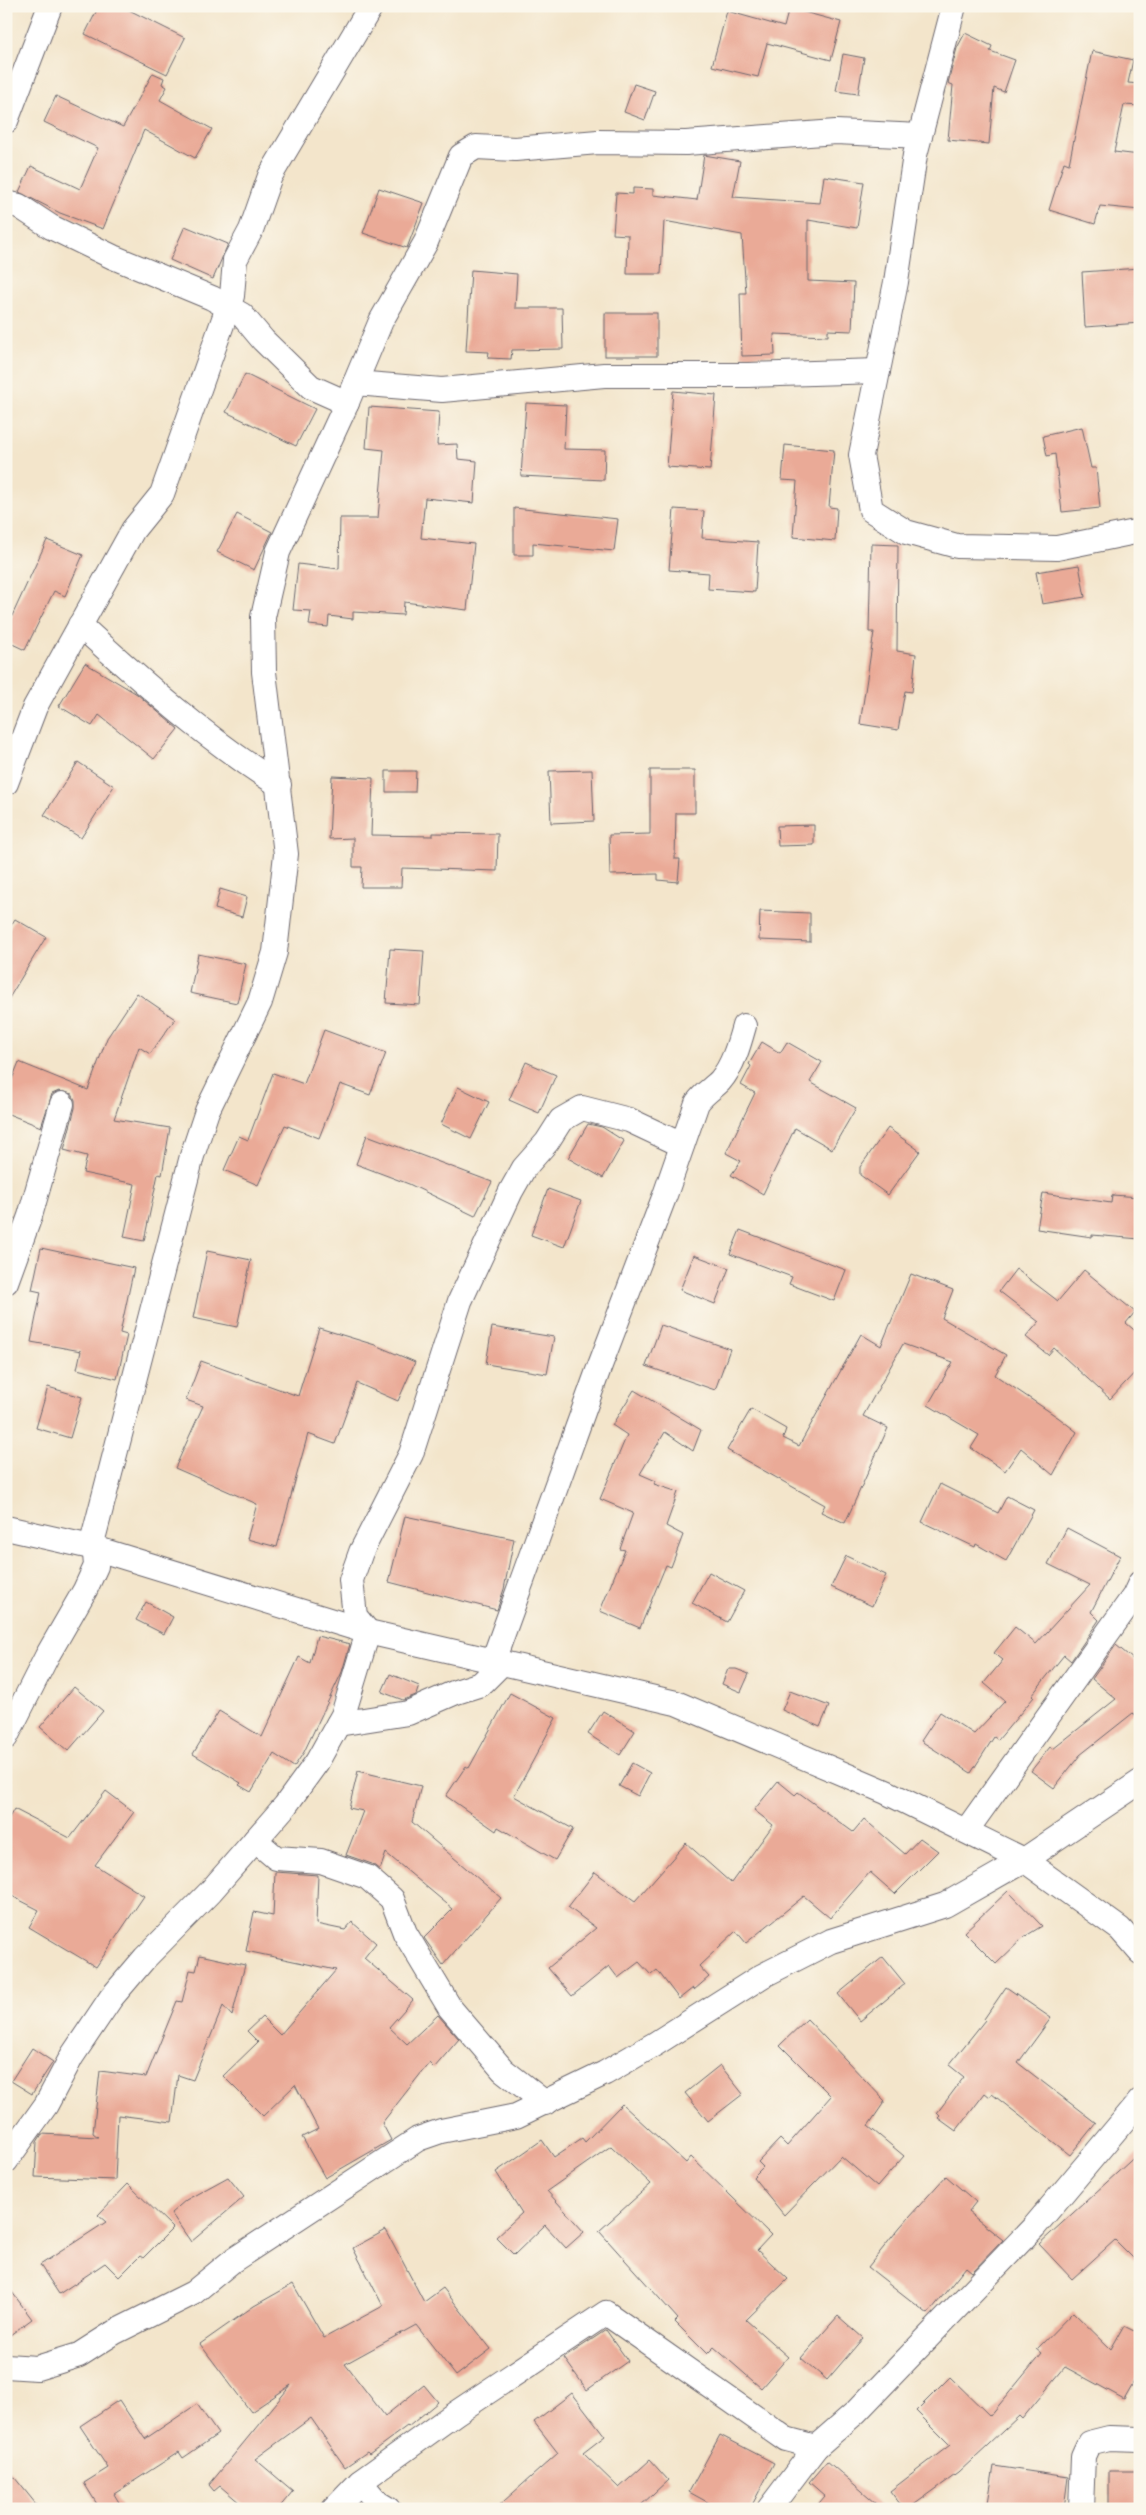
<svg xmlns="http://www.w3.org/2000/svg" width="1146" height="2515" font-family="'IM FELL French Canon',serif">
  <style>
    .building { fill: #eaaa97 }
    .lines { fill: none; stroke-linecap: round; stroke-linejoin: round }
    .minor-casing { stroke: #6b666d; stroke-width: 26 }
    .minor { stroke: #fff; stroke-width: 24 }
  </style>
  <rect width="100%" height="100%" fill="#fbf7ec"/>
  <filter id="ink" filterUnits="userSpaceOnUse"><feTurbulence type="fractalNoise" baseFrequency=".02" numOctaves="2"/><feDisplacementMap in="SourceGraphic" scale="10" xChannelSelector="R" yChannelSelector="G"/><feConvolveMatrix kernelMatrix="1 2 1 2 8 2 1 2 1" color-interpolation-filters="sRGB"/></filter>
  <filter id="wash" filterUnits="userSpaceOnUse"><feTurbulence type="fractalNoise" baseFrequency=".0096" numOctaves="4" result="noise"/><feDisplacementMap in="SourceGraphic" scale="20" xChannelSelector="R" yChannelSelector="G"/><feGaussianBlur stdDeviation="1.12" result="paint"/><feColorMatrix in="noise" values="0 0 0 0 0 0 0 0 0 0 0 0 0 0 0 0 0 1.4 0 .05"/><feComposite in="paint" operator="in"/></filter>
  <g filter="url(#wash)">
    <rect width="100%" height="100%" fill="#f3e5cb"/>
    <g id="blocks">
      <g class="building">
        <path d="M 99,6 L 121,6 L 185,38 L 167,74 L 85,34 Z"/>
        <path d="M 789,8 L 841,22 L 831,60 L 767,43 L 758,77 L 712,66 L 727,11 L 784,27 Z"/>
        <path d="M 965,33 L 992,46 L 990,51 L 1015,60 L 1004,92 L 994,88 L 989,144 L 948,140 L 953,85 L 948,83 L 957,48 Z"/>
        <path d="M 1092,51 L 1133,60 L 1128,83 L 1140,84 L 1140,106 L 1124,105 L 1114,152 L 1140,155 L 1140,210 L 1100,206 L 1095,224 L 1049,210 L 1064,162 L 1069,164 Z"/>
        <path d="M 843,54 L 864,58 L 858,94 L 836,91 Z"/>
        <path d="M 153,73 L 164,78 L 162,84 L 167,87 L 160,100 L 212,129 L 195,158 L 144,130 L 103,229 L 60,213 L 19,192 L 31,166 L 80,189 L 98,148 L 44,122 L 56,96 L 123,127 Z"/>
        <path d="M 634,84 L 655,91 L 645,120 L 624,112 Z"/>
        <path d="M 704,155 L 740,161 L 733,197 L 820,203 L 824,176 L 864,182 L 857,228 L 808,220 L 808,281 L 854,283 L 852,331 L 828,330 L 828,336 L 774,334 L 775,355 L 742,356 L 740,293 L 746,293 L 742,235 L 664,221 L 661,274 L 627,274 L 628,235 L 613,234 L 616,193 L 633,194 L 633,188 L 653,189 L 653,195 L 697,200 Z"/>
        <path d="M 379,188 L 424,203 L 407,248 L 363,233 Z"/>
        <path d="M 185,226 L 228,244 L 213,279 L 170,260 Z"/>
        <path d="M 1140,268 L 1140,323 L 1085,327 L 1082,272 Z"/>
        <path d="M 471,270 L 517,274 L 515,308 L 562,308 L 563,349 L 512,350 L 511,359 L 488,358 L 489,352 L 466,351 Z"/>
        <rect x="605" y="313" width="52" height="43"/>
        <path d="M 245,374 L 315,409 L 296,446 L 226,412 Z"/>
        <path d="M 673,391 L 716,395 L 710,470 L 667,467 Z"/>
        <path d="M 526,403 L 566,405 L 564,449 L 605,450 L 604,480 L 521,476 Z"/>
        <path d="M 369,407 L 439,412 L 437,445 L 457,444 L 458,459 L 477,461 L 474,503 L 425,498 L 421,538 L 474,544 L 467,610 L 404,602 L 403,615 L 353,612 L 353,619 L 329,616 L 328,627 L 309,625 L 311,611 L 293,610 L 298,564 L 339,569 L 340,518 L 378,518 L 384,450 L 366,448 Z"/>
        <path d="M 1082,427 L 1091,468 L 1096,468 L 1100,508 L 1062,512 L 1055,454 L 1047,456 L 1043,436 Z"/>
        <path d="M 785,445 L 834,450 L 829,507 L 837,508 L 835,541 L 793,537 L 797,481 L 782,480 Z"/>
        <path d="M 514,508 L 618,519 L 614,551 L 533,543 L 533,555 L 514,555 Z"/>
        <path d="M 674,509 L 704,511 L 702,538 L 758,542 L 755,592 L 708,589 L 709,573 L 669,570 Z"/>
        <path d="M 237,514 L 272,532 L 254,570 L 217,552 Z"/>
        <path d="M 47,540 L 83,555 L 65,596 L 54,591 L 25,650 L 6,641 L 6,629 Z"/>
        <path d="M 871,544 L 898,545 L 897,651 L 916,654 L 912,692 L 905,691 L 898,730 L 860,724 L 874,632 L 869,632 Z"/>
        <path d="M 1079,565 L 1085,597 L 1042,604 L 1036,572 Z"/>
        <path d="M 85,663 L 137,694 L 178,729 L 154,759 L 99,715 L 92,726 L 59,706 Z"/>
        <path d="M 78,762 L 114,786 L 81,838 L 44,815 Z"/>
        <path d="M 592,770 L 594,821 L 551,823 L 549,771 Z"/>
        <path d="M 650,770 L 695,770 L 695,813 L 676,813 L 675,859 L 680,859 L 678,882 L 658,880 L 658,874 L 610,875 L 609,835 L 650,834 Z"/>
        <path d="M 386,771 L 416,771 L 415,792 L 386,792 Z"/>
        <path d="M 332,776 L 373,778 L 371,835 L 433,836 L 433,833 L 498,834 L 497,871 L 402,868 L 401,887 L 361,887 L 362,867 L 353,867 L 353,838 L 329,839 Z"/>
        <path d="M 814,825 L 814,845 L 778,846 L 777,826 Z"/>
        <path d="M 220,889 L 247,897 L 242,917 L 215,909 Z"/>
        <path d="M 760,911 L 810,913 L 810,942 L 759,940 Z"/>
        <path d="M 15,919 L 46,937 L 6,1003 L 6,933 Z"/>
        <path d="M 390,949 L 424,951 L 420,1005 L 386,1003 Z"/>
        <path d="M 198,954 L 246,964 L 237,1003 L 190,993 Z"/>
        <path d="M 137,993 L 175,1019 L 150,1054 L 139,1047 L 114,1119 L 170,1128 L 162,1175 L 158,1174 L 144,1241 L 124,1237 L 135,1184 L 83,1173 L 87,1156 L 64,1150 L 75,1108 L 75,1100 L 72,1094 L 59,1091 L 52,1094 L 41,1127 L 6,1113 L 6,1094 L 19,1062 L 88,1090 L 107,1038 Z"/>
        <path d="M 324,1030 L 386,1053 L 370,1095 L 340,1084 L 319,1138 L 285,1125 L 258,1185 L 224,1170 L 239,1136 L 248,1140 L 273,1073 L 304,1084 Z"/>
        <path d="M 762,1042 L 780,1053 L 787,1042 L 822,1062 L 810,1082 L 856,1108 L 832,1149 L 795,1128 L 763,1194 L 731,1175 L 741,1161 L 726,1153 L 755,1093 L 741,1085 L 751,1066 L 749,1064 Z"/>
        <path d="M 526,1062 L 556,1075 L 539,1113 L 509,1100 Z"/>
        <path d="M 458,1087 L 489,1102 L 471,1139 L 441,1124 Z"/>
        <path d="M 588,1124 L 602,1127 L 624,1141 L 603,1178 L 568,1158 Z"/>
        <path d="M 888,1128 L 920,1151 L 888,1195 L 860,1175 L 860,1167 Z"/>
        <path d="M 367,1135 L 492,1182 L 475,1216 L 409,1184 L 356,1164 Z"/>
        <path d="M 548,1189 L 581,1201 L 564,1247 L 531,1235 Z"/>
        <path d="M 1043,1193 L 1111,1203 L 1112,1195 L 1140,1197 L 1140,1239 L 1092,1235 L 1092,1237 L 1037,1229 Z"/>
        <path d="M 740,1230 L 846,1270 L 834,1301 L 789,1284 L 792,1277 L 730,1254 Z"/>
        <path d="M 41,1248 L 134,1268 L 120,1333 L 127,1335 L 117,1379 L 77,1369 L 81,1351 L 31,1342 L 41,1292 L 32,1290 Z"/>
        <path d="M 207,1251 L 251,1260 L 237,1327 L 193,1318 Z"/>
        <path d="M 694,1255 L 729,1268 L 715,1304 L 680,1290 Z"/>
        <path d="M 1016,1269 L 1058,1301 L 1084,1270 L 1135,1312 L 1126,1323 L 1140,1335 L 1140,1367 L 1110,1399 L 1054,1348 L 1048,1355 L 1026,1337 L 1039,1322 L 999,1291 Z"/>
        <path d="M 911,1274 L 953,1290 L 942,1318 L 1006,1355 L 995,1375 L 1059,1418 L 1077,1432 L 1053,1475 L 1021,1448 L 1005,1471 L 971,1448 L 979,1435 L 928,1405 L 953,1362 L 903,1344 L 863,1416 L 888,1428 L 845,1523 L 821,1512 L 825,1505 L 727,1450 L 751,1409 L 786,1429 L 783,1438 L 799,1446 L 861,1334 L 881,1346 Z"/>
        <path d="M 661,1325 L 730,1349 L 715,1390 L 646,1366 Z"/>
        <path d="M 492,1327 L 554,1337 L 547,1374 L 486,1364 Z"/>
        <path d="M 319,1328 L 375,1345 L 415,1362 L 398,1401 L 357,1383 L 335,1444 L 308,1434 L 277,1547 L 247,1539 L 257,1504 L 175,1468 L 203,1406 L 186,1400 L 201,1361 L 298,1396 Z"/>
        <path d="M 48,1387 L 82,1397 L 70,1438 L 36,1428 Z"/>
        <path d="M 634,1390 L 701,1430 L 693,1451 L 665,1432 L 640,1474 L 656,1481 L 654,1484 L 678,1492 L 666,1526 L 683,1535 L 671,1567 L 666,1565 L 640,1628 L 600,1611 L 625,1550 L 620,1549 L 633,1513 L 600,1499 L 627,1435 L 612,1425 Z"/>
        <path d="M 940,1484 L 998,1513 L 1007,1496 L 1034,1510 L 1006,1561 L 976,1544 L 975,1547 L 922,1522 Z"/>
        <path d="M 405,1516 L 514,1539 L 504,1589 L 497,1610 L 389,1582 Z"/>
        <path d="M 1067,1528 L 1120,1556 L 1091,1612 L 1099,1620 L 1071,1661 L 1064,1655 L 1032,1695 L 1034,1697 L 998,1740 L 994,1737 L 971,1773 L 921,1741 L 940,1712 L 974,1734 L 1005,1701 L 984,1683 L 1003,1660 L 994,1653 L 1015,1627 L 1036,1644 L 1090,1585 L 1048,1564 Z"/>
        <path d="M 846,1556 L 886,1575 L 872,1606 L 831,1587 Z"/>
        <path d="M 709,1572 L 744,1591 L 727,1622 L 692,1603 Z"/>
        <path d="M 146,1602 L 173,1617 L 164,1634 L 136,1620 Z"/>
        <path d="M 317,1636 L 350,1644 L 342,1672 L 304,1752 L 294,1767 L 274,1754 L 251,1792 L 239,1785 L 241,1783 L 193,1754 L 219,1711 L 262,1737 L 299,1657 L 310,1663 Z"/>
        <path d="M 1116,1645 L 1140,1665 L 1140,1719 L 1133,1713 L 1080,1755 L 1054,1788 L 1031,1771 L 1050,1747 L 1053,1749 L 1116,1699 L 1092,1679 Z"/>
        <path d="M 728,1669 L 736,1669 L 749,1674 L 741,1692 L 722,1684 Z"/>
        <path d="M 390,1674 L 419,1686 L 416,1695 L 403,1700 L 382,1692 Z"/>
        <path d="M 74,1687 L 103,1711 L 68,1751 L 40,1727 Z"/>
        <path d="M 790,1691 L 829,1706 L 820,1727 L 782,1710 Z"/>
        <path d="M 510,1693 L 556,1718 L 514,1796 L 573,1829 L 555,1860 L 498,1827 L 496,1831 L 446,1796 L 466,1766 L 469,1768 Z"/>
        <path d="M 603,1711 L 635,1731 L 620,1755 L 588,1734 Z"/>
        <path d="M 632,1763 L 650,1773 L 638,1796 L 619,1786 Z"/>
        <path d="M 358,1771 L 421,1786 L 412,1822 L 501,1898 L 443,1965 L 424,1938 L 453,1909 L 386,1853 L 380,1870 L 372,1864 L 346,1855 L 363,1811 L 349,1808 Z"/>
        <path d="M 778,1781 L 795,1795 L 798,1792 L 853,1832 L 864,1819 L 905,1854 L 920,1838 L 938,1851 L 895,1894 L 870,1872 L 830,1918 L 804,1896 L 746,1943 L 736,1931 L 699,1966 L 709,1977 L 694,1990 L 693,1988 L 679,1999 L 657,1970 L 651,1975 L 639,1962 L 618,1978 L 609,1966 L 572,1996 L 548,1968 L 596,1928 L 568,1907 L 595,1872 L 635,1901 L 686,1843 L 731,1883 L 773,1825 L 754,1810 Z"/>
        <path d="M 106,1791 L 134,1812 L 95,1865 L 144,1896 L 96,1967 L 29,1927 L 39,1910 L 6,1893 L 6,1823 L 14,1809 L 70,1838 Z"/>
        <path d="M 275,1872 L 318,1875 L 316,1924 L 345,1930 L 352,1922 L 376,1943 L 364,1958 L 413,2000 L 389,2027 L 407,2044 L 438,2015 L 459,2039 L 434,2068 L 429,2063 L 382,2123 L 391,2140 L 325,2178 L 302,2137 L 318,2129 L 295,2085 L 263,2116 L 223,2076 L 258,2042 L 247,2031 L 262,2017 L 280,2035 L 336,1970 L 246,1951 L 254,1912 L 273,1916 Z"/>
        <path d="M 1008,1891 L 1042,1926 L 1024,1937 L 996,1964 L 964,1932 Z"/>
        <path d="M 200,1955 L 245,1965 L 232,2016 L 223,2006 L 193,2080 L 178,2075 L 172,2122 L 118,2115 L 115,2180 L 35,2177 L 37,2142 L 42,2134 L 98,2137 L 93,2133 L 100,2071 L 146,2077 L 177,2001 L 182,2002 L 190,1970 L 196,1971 Z"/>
        <path d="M 883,1957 L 905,1984 L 860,2021 L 838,1994 Z"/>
        <path d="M 1006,1987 L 1051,2018 L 1018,2063 L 1096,2123 L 1070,2155 L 992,2094 L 990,2097 L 985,2093 L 956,2131 L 938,2118 L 940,2116 L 937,2113 L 964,2077 L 949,2065 L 985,2020 L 984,2019 Z"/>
        <path d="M 807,2019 L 885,2101 L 868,2126 L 904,2156 L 877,2187 L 841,2156 L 784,2215 L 753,2177 L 763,2167 L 758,2162 L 780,2139 L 787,2146 L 831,2096 L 780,2045 Z"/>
        <path d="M 32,2048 L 53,2062 L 32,2094 L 11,2081 Z"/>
        <path d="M 720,2065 L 743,2094 L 708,2121 L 685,2093 Z"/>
        <path d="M 622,2104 L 686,2163 L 691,2157 L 771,2235 L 757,2250 L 788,2279 L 746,2320 L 788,2357 L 761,2388 L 714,2347 L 707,2354 L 675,2322 L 678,2319 L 599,2231 L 651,2184 L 611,2146 L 547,2191 L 584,2232 L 566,2248 L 545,2225 L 514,2255 L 496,2237 L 522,2213 L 496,2172 L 542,2140 L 554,2157 L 582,2138 L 585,2142 Z"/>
        <path d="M 1140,2152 L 1140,2265 L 1115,2240 L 1072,2279 L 1039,2244 Z"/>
        <path d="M 946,2176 L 976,2202 L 968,2212 L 1003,2240 L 972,2272 L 966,2267 L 928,2314 L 868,2267 L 900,2227 Z"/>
        <path d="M 228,2177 L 244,2197 L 191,2242 L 171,2213 L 186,2200 Z"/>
        <path d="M 128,2184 L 173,2228 L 143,2258 L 140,2256 L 119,2277 L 105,2263 L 59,2294 L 40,2265 L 106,2222 L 98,2215 Z"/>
        <path d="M 386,2230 L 424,2302 L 443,2288 L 491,2349 L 456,2376 L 416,2325 L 345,2364 L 385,2416 L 424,2385 L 438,2402 L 408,2427 L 407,2426 L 369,2454 L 367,2452 L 345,2467 L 311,2418 L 255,2459 L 293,2491 L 278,2509 L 247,2509 L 220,2486 L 214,2491 L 209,2485 L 291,2385 L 251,2412 L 200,2344 L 254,2306 L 293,2284 L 324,2338 L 383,2306 L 353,2248 Z"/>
        <path d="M 6,2284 L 32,2319 L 6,2338 Z"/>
        <path d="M 1073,2312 L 1111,2349 L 1124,2326 L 1140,2334 L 1140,2371 L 1124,2399 L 1065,2367 L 1022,2419 L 1019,2416 L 958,2473 L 908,2509 L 904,2509 L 890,2491 L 950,2445 L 916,2411 L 950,2377 L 990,2416 L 1042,2353 L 1037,2349 Z"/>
        <path d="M 838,2316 L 863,2338 L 827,2380 L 801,2358 Z"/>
        <path d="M 606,2330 L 628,2361 L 587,2390 L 564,2358 Z"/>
        <path d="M 572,2393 L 605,2436 L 583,2453 L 619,2488 L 650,2460 L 668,2480 L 639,2507 L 641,2509 L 495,2509 L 558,2453 L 534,2422 Z"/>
        <path d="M 119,2400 L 145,2439 L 197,2404 L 218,2434 L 183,2458 L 179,2452 L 114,2494 L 123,2509 L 100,2509 L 84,2483 L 108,2468 L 80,2426 Z"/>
        <path d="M 720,2435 L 774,2463 L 750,2509 L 720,2509 L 689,2492 Z"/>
        <path d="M 827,2461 L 883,2509 L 814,2509 L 825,2496 L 809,2482 Z"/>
        <path d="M 994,2466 L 1068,2477 L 1064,2509 L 987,2509 Z"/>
        <path d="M 6,2467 L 40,2509 L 6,2509 Z"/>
        <rect x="1109" y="2471" width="31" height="38"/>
      </g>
    </g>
  </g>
  <g filter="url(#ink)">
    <use href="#blocks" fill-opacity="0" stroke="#6b666d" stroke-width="1"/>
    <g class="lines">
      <g class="minor-casing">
        <g id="minor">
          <path d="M 954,6 L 915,155 L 896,282 L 861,455 L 871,510 L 906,532 L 957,546 L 1057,548 L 1140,531"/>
          <path d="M 6,121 L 50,6"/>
          <path d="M 6,203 L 19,206 L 51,227 L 113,257 L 212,298 L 242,315 L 263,340 L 311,387 L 347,403"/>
          <path d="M 355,383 L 442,390 L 604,375 L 748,375 L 878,371"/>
          <path d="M 80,625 C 143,683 207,739 279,785"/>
          <path d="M 6,783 L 35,707 L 133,530 L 162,494 L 232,296 L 235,260 L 251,230 L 270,176 L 371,6"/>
          <path d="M 6,1282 L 30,1216 L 62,1104"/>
          <path d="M 6,1528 L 91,1547 L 368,1632 L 676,1703 L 886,1792 L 1024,1860 L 1120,1929 L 1140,1952"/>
          <path d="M 493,1661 L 599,1368 L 665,1195 L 697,1103 C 704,1093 712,1089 720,1081 C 733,1066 739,1044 744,1026"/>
          <path d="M 338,1724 L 408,1713 L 456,1692 L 481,1684 L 502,1663"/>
          <path d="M 6,1737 L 47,1656 L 85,1590 L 96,1566 L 95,1554 L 91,1547 L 192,1156 L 207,1111 L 260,1002 L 275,952 L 286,854 L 264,672 L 263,617 L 278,552 L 345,407 L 381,321 L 426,242 L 461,156 L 476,147 L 515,149 L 598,142 L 686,143 L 836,132 L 920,136"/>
          <path d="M 966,1831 L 1134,1596 L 1140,1583"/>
          <path d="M 255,1840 L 276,1858 L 321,1861 L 367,1877 L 392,1899 L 405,1933 L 450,2008 L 503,2070 L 545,2103"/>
          <path d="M 6,2161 L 46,2105 L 72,2056 L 111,1998 L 145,1958 L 210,1892 L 285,1806 L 317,1762 L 343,1715 L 368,1632 L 355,1616 L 351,1580 L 361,1552 L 411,1454 L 460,1301 L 511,1191 L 524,1168 L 547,1142 L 561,1120 L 582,1108 L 629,1120 L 682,1145"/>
          <path d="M 6,2366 L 37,2368 L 79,2355 L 115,2332 L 193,2293 L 232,2261 L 418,2139 L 441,2131 L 516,2116 L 605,2073 L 655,2044 L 762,1976 L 831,1941 L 945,1905 L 1024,1860 L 1140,1782"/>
          <path d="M 360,2482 L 378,2503 L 388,2509"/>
          <path d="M 334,2509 L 360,2482 L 456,2413 L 606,2313 L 786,2439 L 816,2447"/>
          <path d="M 769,2509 L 816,2447 L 856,2412 L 1034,2227 L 1140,2101"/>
          <path d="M 1081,2509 L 1083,2456 L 1089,2443 L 1109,2438 L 1140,2439"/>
        </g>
      </g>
      <use href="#minor" class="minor"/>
    </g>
  </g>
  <rect width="1146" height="2515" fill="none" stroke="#fbf7ec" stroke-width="25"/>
</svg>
